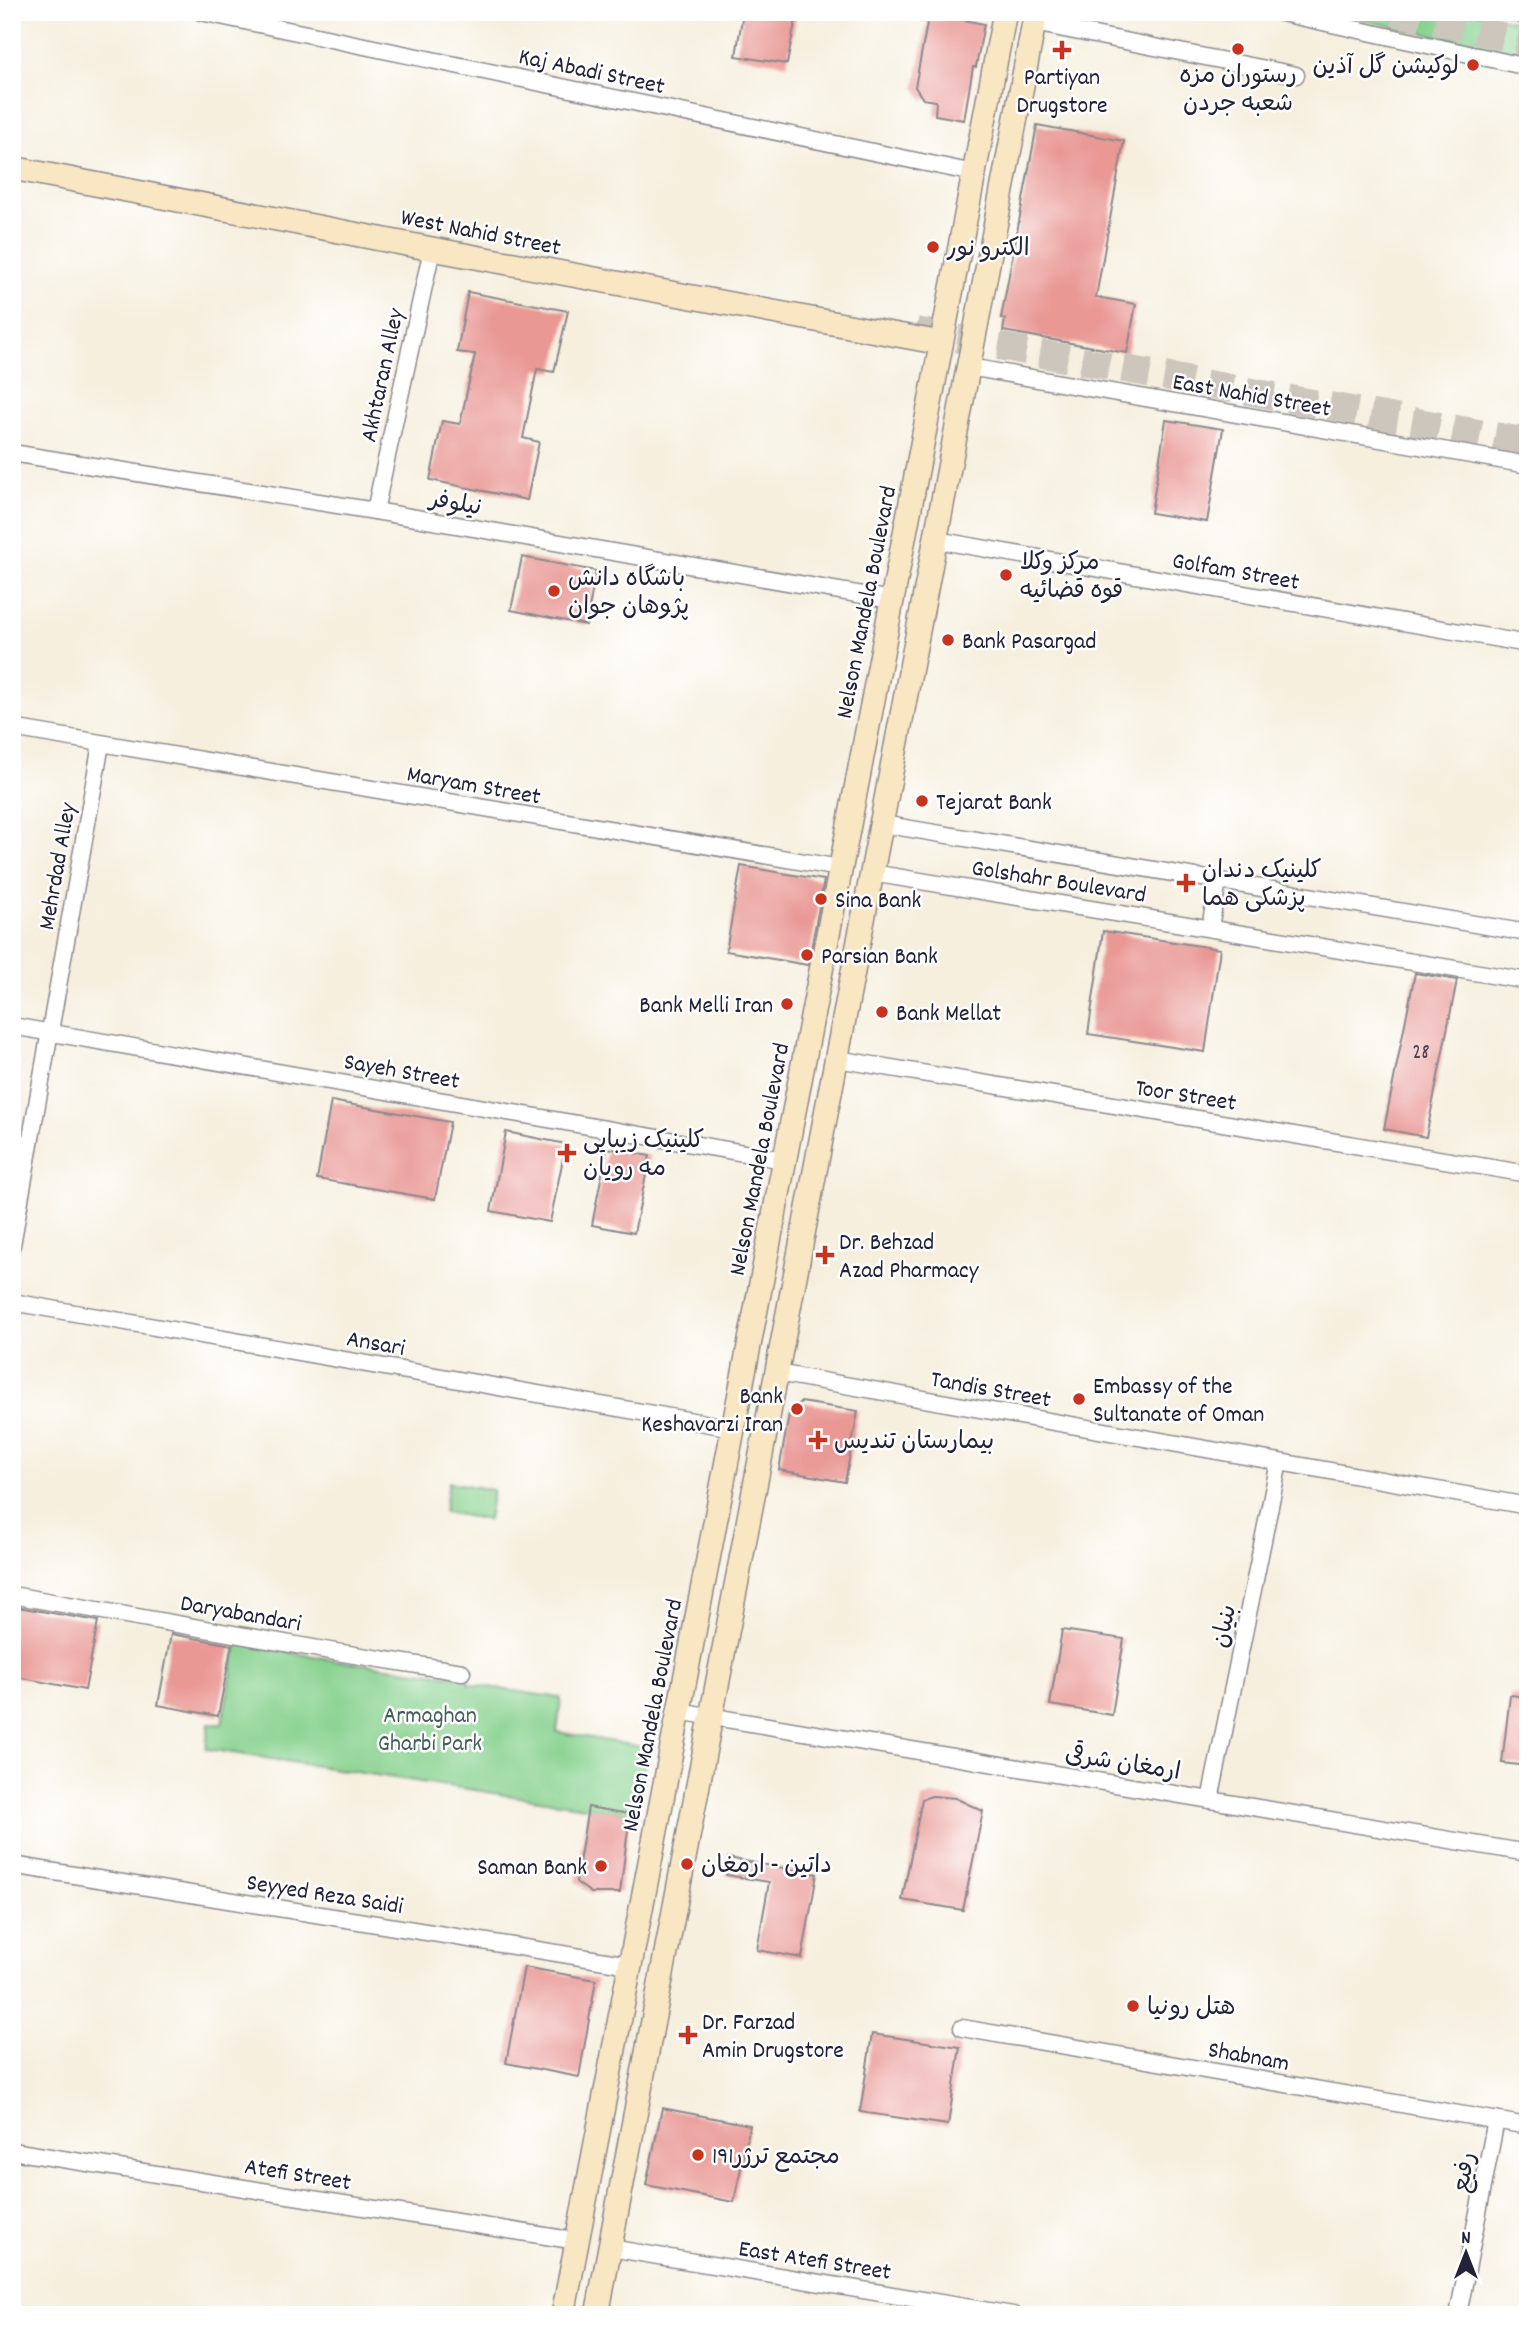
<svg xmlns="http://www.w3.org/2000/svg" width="1540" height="2327" font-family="Dekko,'Playpen Sans Arabic',sans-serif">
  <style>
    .green { fill: #87d18e; stroke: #547a64; stroke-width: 2 }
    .building { fill: #e99894 }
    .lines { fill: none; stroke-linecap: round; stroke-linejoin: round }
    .trunk-tunnel { stroke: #ccc6bd; stroke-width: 28; stroke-dasharray: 28 14; stroke-linecap: butt }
    .minor-casing { stroke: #8c888c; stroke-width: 19 }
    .secondary-casing { stroke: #8c888c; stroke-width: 26 }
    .minor { stroke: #fff; stroke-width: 16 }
    .secondary { stroke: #f9e7c3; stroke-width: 23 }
    .poi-dot { fill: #c8321e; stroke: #fff; stroke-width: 2.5 }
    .labels { text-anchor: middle; stroke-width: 5; stroke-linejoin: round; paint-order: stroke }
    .number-label { font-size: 21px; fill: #544051 }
    .poi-label { font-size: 24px; fill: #22223b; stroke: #fff; text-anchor: start }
    .street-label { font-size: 24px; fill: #22223b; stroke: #fff }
    .park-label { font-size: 24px; fill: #455f58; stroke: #fff }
  </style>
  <rect width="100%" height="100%" fill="#fff"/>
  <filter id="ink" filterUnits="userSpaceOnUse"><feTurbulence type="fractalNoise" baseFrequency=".0143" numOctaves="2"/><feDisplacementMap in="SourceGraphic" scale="14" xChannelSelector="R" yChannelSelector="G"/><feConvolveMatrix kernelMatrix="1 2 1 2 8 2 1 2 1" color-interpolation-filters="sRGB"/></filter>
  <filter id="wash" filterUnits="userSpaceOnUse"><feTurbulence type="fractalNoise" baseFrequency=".00686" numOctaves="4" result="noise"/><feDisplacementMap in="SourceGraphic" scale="28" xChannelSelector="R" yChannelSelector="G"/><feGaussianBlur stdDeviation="1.57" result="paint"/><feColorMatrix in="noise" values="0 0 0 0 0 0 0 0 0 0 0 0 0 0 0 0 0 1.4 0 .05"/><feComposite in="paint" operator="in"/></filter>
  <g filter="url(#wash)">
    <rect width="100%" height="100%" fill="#f6efde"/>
    <g class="green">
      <path d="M 1326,12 L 1474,12 L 1528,24 L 1528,56 Z"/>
      <path d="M 449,1482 L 493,1490 L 488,1520 L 444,1512 Z"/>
      <path d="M 237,1643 L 335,1660 L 469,1678 L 468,1684 L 561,1698 L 557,1732 L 648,1748 L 637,1815 L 206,1749 L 209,1724 L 222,1724 Z"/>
    </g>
    <g id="blocks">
      <g class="building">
        <path d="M 743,12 L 797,12 L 787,64 L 736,56 Z"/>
        <path d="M 929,13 L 984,24 L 976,67 L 973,67 L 964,120 L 935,115 L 936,101 L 923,99 L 915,87 Z"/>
        <path d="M 1037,125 L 1124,141 L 1096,297 L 1136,304 L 1127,353 L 1003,331 L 1005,319 L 1001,318 Z"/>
        <path d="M 468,292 L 568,311 L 554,372 L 537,369 L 523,438 L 539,442 L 527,500 L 430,480 L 442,421 L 460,424 L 475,354 L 457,352 Z"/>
        <path d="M 1166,420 L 1223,429 L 1207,522 L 1151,513 Z"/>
        <path d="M 522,557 L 596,571 L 586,625 L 511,610 Z"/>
        <path d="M 741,866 L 824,880 L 808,965 L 726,951 Z"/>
        <path d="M 1103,931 L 1220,949 L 1205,1052 L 1088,1034 Z"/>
        <path d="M 1415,973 L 1457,980 L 1426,1137 L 1384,1129 Z"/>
        <path d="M 331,1101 L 450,1122 L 435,1199 L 317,1179 Z"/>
        <path d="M 506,1132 L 566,1144 L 550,1222 L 491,1211 Z"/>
        <path d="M 607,1148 L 650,1156 L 634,1233 L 592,1225 Z"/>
        <path d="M 801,1402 L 858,1411 L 845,1482 L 779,1470 L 790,1409 Z"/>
        <path d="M 12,1606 L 98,1621 L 85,1690 L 12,1676 Z"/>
        <path d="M 1062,1630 L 1124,1639 L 1112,1715 L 1050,1705 Z"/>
        <path d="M 171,1634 L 232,1645 L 218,1716 L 158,1705 Z"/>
        <path d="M 1510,1695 L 1528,1697 L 1528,1766 L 1502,1763 Z"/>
        <path d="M 932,1796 L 955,1798 L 983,1811 L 963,1910 L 902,1900 L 922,1799 Z"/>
        <path d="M 588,1807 L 630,1814 L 620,1893 L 591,1893 L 576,1882 Z"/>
        <path d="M 728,1858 L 817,1874 L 802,1958 L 757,1950 L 769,1882 L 726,1875 Z"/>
        <path d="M 524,1967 L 596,1980 L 579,2077 L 506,2063 Z"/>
        <path d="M 872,2034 L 960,2047 L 948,2125 L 860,2112 Z"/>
        <path d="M 662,2108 L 750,2125 L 734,2202 L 646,2185 Z"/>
      </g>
    </g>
  </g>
  <g filter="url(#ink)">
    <use href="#blocks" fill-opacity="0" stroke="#8c888c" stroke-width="2"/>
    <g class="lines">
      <g class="trunk-tunnel">
        <path d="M 1394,12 L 1528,42"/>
        <path d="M 916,331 L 1528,442"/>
      </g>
      <g class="minor-casing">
        <g id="minor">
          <path d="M 201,12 L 974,173"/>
          <path d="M 1277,12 L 1528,67"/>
          <path d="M 1510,12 L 1528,16"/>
          <path d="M 1034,23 L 1296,75"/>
          <path d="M 969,367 L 1528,465"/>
          <path d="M 12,453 L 375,511 L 892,600"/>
          <path d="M 375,511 L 432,249"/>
          <path d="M 936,540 L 1528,644"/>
          <path d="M 12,728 L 840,868"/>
          <path d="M 882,824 L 1528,933"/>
          <path d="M 872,873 L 1528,981"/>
          <path d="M 1210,928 L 1218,881"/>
          <path d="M 12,1026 L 784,1160"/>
          <path d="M 837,1059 L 1528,1174"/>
          <path d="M 12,1245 L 101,744"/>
          <path d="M 12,1302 L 733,1428"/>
          <path d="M 777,1373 L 1528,1506"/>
          <path d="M 12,1595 L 336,1652 L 462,1672"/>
          <path d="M 678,1711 L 1528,1853"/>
          <path d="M 1210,1800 L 1279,1462"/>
          <path d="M 12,1865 L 630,1965"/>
          <path d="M 962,2028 L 1528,2126"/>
          <path d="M 12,2151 L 577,2241"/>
          <path d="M 610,2248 L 1013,2315"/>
          <path d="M 1458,2315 L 1496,2120"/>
        </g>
      </g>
      <g class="secondary-casing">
        <g id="secondary">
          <path d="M 12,168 L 432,249 L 941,343"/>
          <path d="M 563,2315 L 1005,12"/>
          <path d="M 597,2315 L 1036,12"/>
        </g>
      </g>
      <use href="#minor" class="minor"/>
      <use href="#secondary" class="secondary"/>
    </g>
  </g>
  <g class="poi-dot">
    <circle cx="1238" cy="49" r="7"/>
    <path d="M1058.5 39.5h7v7h7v7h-7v7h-7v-7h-7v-7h7z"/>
    <circle cx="1473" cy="65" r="7"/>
    <circle cx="933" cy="247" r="7"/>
    <circle cx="1006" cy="575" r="7"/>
    <circle cx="554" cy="591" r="7"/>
    <circle cx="948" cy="640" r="7"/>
    <circle cx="922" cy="801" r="7"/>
    <path d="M1182.5 872.5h7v7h7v7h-7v7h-7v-7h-7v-7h7z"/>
    <circle cx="821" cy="899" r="7"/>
    <circle cx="807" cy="955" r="7"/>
    <circle cx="787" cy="1004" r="7"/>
    <circle cx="882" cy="1012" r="7"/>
    <path d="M563.5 1142.5h7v7h7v7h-7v7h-7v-7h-7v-7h7z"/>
    <path d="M821.5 1244.5h7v7h7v7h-7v7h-7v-7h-7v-7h7z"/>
    <circle cx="1079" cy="1399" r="7"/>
    <circle cx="797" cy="1409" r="7"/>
    <path d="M814.5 1429.5h7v7h7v7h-7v7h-7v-7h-7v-7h7z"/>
    <circle cx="687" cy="1864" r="7"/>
    <circle cx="601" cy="1866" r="7"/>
    <circle cx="1133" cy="2006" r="7"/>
    <path d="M684.5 2024.5h7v7h7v7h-7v7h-7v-7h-7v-7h7z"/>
    <circle cx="698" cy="2155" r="7"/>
  </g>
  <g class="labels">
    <g class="number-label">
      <text x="1421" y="1058">28</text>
    </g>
    <g class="poi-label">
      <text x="1459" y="73" text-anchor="end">لوکیشن گل آذین</text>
      <text x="1238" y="82" text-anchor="middle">رستوران مزه<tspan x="1238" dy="28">شعبه جردن</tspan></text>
      <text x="1062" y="84" text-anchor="middle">Partiyan<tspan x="1062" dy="28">Drugstore</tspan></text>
      <text x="947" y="255">الكترو نور</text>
      <text x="1020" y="569">مرکز وکلا<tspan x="1020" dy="28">قوه قضائیه</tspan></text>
      <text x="568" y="585">باشگاه دانش<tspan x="568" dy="28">پژوهان جوان</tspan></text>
      <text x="962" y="648">Bank Pasargad</text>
      <text x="936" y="809">Tejarat Bank</text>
      <text x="1202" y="877">کلینیک دندان<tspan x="1202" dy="28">پزشکی هما</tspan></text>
      <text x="835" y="907">Sina Bank</text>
      <text x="821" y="963">Parsian Bank</text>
      <text x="773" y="1012" text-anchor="end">Bank Melli Iran</text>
      <text x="896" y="1020">Bank Mellat</text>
      <text x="583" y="1147">کلینیک زیبایی<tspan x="583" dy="28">مه رویان</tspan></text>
      <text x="839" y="1249">Dr. Behzad<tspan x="839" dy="28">Azad Pharmacy</tspan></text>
      <text x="1093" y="1393">Embassy of the<tspan x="1093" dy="28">Sultanate of Oman</tspan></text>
      <text x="783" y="1403" text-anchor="end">Bank<tspan x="783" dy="28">Keshavarzi Iran</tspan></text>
      <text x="834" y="1448">بیمارستان تندیس</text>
      <text x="701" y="1872">داتین - ارمغان</text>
      <text x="587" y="1874" text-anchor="end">Saman Bank</text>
      <text x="1147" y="2014">هتل رونیا</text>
      <text x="702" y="2029">Dr. Farzad<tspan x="702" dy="28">Amin Drugstore</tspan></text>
      <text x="712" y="2163">مجتمع ترژر191</text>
    </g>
    <g class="street-label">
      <text transform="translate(592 70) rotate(12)" y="8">Kaj Abadi Street</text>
      <text transform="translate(481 231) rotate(11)" y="8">West Nahid Street</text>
      <text transform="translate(381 375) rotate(-78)" y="8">Akhtaran Alley</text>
      <text transform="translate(1252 394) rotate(10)" y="8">East Nahid Street</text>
      <text transform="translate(456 502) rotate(10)" y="8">نیلوفر</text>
      <text transform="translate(1236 570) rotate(10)" y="8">Golfam Street</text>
      <text transform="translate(865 602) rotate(-79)" y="8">Nelson Mandela Boulevard</text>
      <text transform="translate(474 784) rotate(10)" y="8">Maryam Street</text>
      <text transform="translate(56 866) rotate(-80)" y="8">Mehrdad Alley</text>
      <text transform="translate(1059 880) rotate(9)" y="8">Golshahr Boulevard</text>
      <text transform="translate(402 1070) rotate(10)" y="8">Sayeh Street</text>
      <text transform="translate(1186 1094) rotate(9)" y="8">Toor Street</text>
      <text transform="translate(758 1159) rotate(-79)" y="8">Nelson Mandela Boulevard</text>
      <text transform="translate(376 1342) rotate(10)" y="8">Ansari</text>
      <text transform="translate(991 1388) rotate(10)" y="8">Tandis Street</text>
      <text transform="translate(241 1612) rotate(10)" y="8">Daryabandari</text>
      <text transform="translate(1223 1626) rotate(-78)" y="8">بنیان</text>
      <text transform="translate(651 1715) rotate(-79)" y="8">Nelson Mandela Boulevard</text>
      <text transform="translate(1123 1762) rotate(9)" y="8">ارمغان شرقی</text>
      <text transform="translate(325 1893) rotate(9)" y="8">Seyyed Reza Saidi</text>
      <text transform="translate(1249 2055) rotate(10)" y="8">Shabnam</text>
      <text transform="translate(1463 2172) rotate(-79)" y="8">رفیع</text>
      <text transform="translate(298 2173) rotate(9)" y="8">Atefi Street</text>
      <text transform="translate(815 2259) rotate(9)" y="8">East Atefi Street</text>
    </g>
    <g class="park-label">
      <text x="430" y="1722">Armaghan<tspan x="430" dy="28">Gharbi Park</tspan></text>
    </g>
  </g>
  <rect width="1540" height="2327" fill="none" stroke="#fff" stroke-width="42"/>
  <g transform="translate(1466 2253)" stroke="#ffffff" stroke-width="5" paint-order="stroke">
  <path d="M0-5L12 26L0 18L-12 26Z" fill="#22223b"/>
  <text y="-10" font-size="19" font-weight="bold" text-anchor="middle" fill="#22223b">N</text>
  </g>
</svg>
